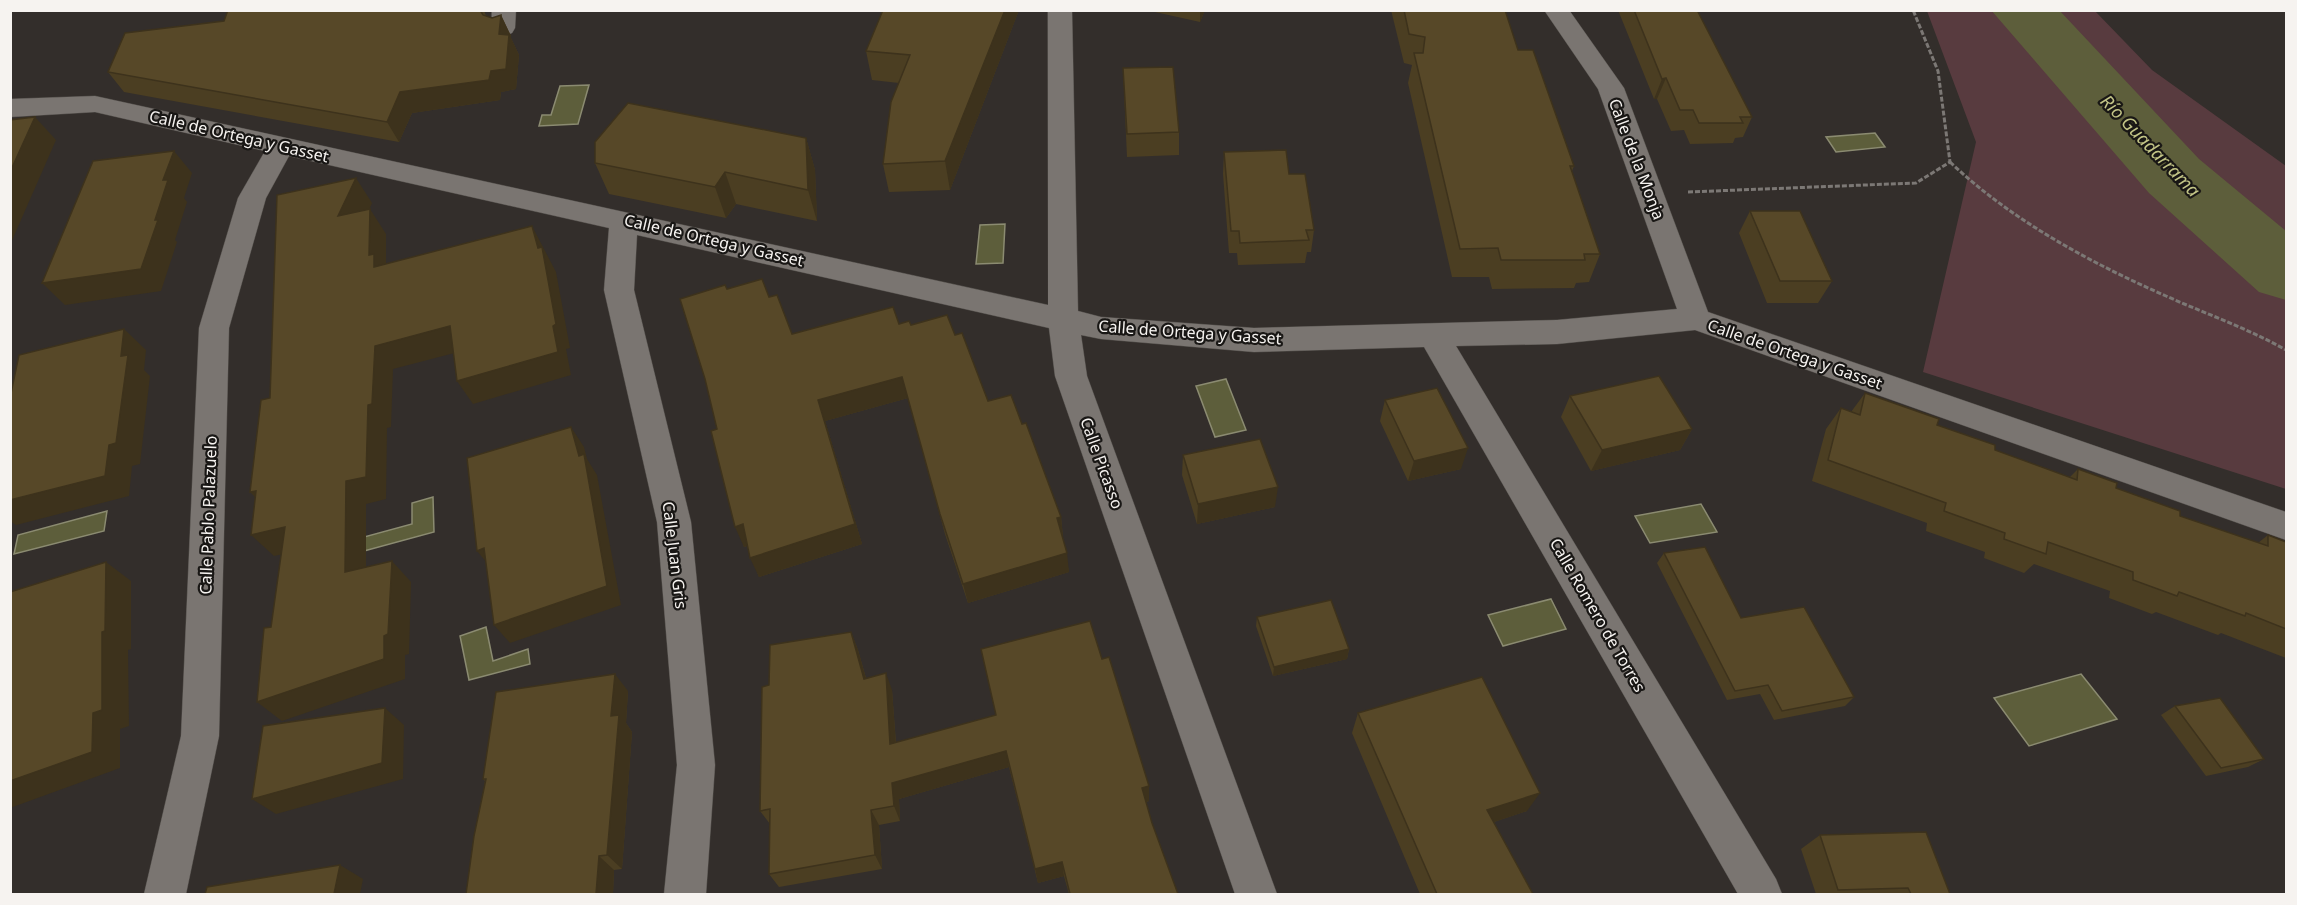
<svg xmlns="http://www.w3.org/2000/svg" width="2297" height="905" font-family="'Noto Sans',sans-serif">
  <style>
    .green { fill: #583b3f }
    .water { fill: #5d5e3b; stroke: #8b8b71; stroke-width: 1.5 }
    .lines { fill: none; stroke-linecap: round; stroke-linejoin: round }
    .river { fill: #5d5e3b; fill-rule: evenodd }
    .minor-casing { stroke: #504c48; stroke-width: 1 }
    .path { stroke: #7c7875; stroke-width: 3; stroke-dasharray: 5 2; stroke-linecap: butt }
    .minor { fill: #7a7571; fill-rule: evenodd }
    .wall { fill: #4b3e22 }
    .shaded-wall { fill: #3d321c }
    .building { fill: #574828; stroke: #3d321c; stroke-width: 1.5 }
    .labels { text-anchor: middle; stroke-width: 4.5; stroke-linejoin: round; paint-order: stroke }
    .street-label { font-size: 16px; fill: #f6f3f0; stroke: #191715 }
    .water-label { font-size: 18px; font-style: italic; fill: #c2c486; stroke: #191715 }
  </style>
  <rect width="100%" height="100%" fill="#332e2b"/>
  <path class="green" d="M 1927,11 L 2095,11 L 2152,70 L 2286,166 L 2286,489 L 1923,372 L 1976,142 Z"/>
  <g class="water">
    <path d="M 589,85 L 578,124 L 539,126 L 542,115 L 551,115 L 560,86 Z"/>
    <path d="M 1875,133 L 1885,147 L 1836,152 L 1826,137 Z"/>
    <path d="M 1005,224 L 1003,263 L 976,264 L 980,225 Z"/>
    <path d="M 1226,379 L 1246,430 L 1215,437 L 1196,386 Z"/>
    <path d="M 433,497 L 434,532 L 364,551 L 364,537 L 412,524 L 412,503 Z"/>
    <path d="M 1701,504 L 1717,532 L 1650,543 L 1635,516 Z"/>
    <path d="M 107,511 L 104,531 L 14,554 L 18,535 Z"/>
    <path d="M 1551,599 L 1566,629 L 1503,646 L 1488,615 Z"/>
    <path d="M 486,627 L 493,661 L 528,649 L 530,664 L 469,680 L 460,636 Z"/>
    <path d="M 2081,674 L 2117,719 L 2029,746 L 1994,698 Z"/>
  </g>
  <g class="lines">
    <path class="river" d="M 1991,10 L 2059,10 L 2199,159 L 2286,231 L 2286,300 L 2259,292 L 2149,193 Z"/>
    <g class="minor-casing">
      <g id="minor">
        <path d="M 492,10 L 516,10 L 515,28 L 512,33 L 503,36 L 494,33 L 491,28 Z"/>
        <path d="M 1048,10 L 1072,10 L 1078,311 L 1101,317 L 1254,328 L 1557,320 L 1677,309 L 1598,89 L 1544,10 L 1569,10 L 1624,88 L 1708,312 L 2286,512 L 2286,540 L 1695,330 L 1557,344 L 1456,346 L 1776,879 L 1782,894 L 1738,894 L 1424,347 L 1254,352 L 1101,339 L 1081,335 L 1087,376 L 1277,894 L 1235,894 L 1055,376 L 1049,328 L 637,235 L 634,290 L 691,522 L 715,765 L 706,894 L 664,894 L 677,765 L 657,522 L 604,290 L 609,228 L 289,156 L 266,198 L 229,328 L 219,736 L 186,894 L 144,894 L 181,736 L 199,328 L 238,198 L 265,151 L 95,112 L 10,117 L 10,99 L 95,96 L 1048,305 Z"/>
      </g>
    </g>
    <g class="path">
      <path d="M 1950,162 C 2011,220 2089,262 2166,296 C 2206,314 2247,328 2286,350"/>
      <path d="M 1688,192 L 1916,183 L 1950,162 L 1938,71 L 1913,10"/>
    </g>
    <use href="#minor" class="minor"/>
  </g>
  <g class="wall">
    <path d="M 228,10 L 484,10 L 486,16 L 492,18 L 501,15 L 511,36 L 511,38 L 519,55 L 516,89 L 501,92 L 500,100 L 412,113 L 399,142 L 124,92 L 108,72 L 224,21 Z"/>
    <path d="M 883,10 L 1019,10 L 950,190 L 889,192 L 883,164 L 899,83 L 872,80 L 866,51 Z"/>
    <path d="M 1146,10 L 1205,10 L 1200,22 Z"/>
    <path d="M 1391,10 L 1505,10 L 1518,50 L 1574,166 L 1572,171 L 1600,254 L 1589,282 L 1576,283 L 1574,288 L 1492,289 L 1489,277 L 1452,277 L 1408,83 L 1412,65 L 1404,63 Z"/>
    <path d="M 1618,10 L 1697,10 L 1752,117 L 1743,137 L 1735,138 L 1733,143 L 1690,144 L 1684,130 L 1671,131 L 1657,99 L 1654,99 Z"/>
    <path d="M 1123,68 L 1179,132 L 1179,155 L 1127,157 Z"/>
    <path d="M 806,138 L 815,170 L 817,221 L 736,204 L 726,218 L 609,194 L 595,163 Z"/>
    <path d="M 1224,152 L 1289,174 L 1314,230 L 1311,252 L 1307,252 L 1305,263 L 1238,265 L 1237,253 L 1229,253 L 1223,174 Z"/>
    <path d="M 1750,211 L 1832,281 L 1818,303 L 1767,303 L 1739,233 Z"/>
    <path d="M 727,289 L 769,297 L 792,334 L 899,324 L 911,325 L 955,335 L 988,401 L 1022,424 L 1061,517 L 1063,537 L 1062,537 L 1069,572 L 968,603 L 945,534 L 908,398 L 825,421 L 862,544 L 759,577 L 747,546 L 744,547 L 717,429 Z"/>
    <path d="M 1865,393 L 1995,450 L 2070,477 L 2078,469 L 2116,488 L 2180,516 L 2258,543 L 2268,535 L 2286,542 L 2286,658 L 2221,633 L 2218,635 L 2156,612 L 2152,614 L 2109,598 L 2110,591 L 2034,564 L 2024,573 L 1984,558 L 1985,552 L 1926,531 L 1927,523 L 1812,481 L 1826,429 L 1841,408 L 1851,412 Z"/>
    <path d="M 1570,396 L 1692,429 L 1680,450 L 1591,471 L 1561,417 Z"/>
    <path d="M 1385,400 L 1461,469 L 1408,481 L 1380,421 Z"/>
    <path d="M 1183,455 L 1275,507 L 1197,524 L 1182,475 Z"/>
    <path d="M 1664,553 L 1741,618 L 1854,697 L 1845,706 L 1774,720 L 1760,694 L 1727,700 L 1657,563 Z"/>
    <path d="M 1257,617 L 1349,649 L 1347,659 L 1273,676 L 1256,626 Z"/>
    <path d="M 851,632 L 858,650 L 866,678 L 892,690 L 896,743 L 996,715 L 1102,659 L 1149,801 L 1146,802 L 1152,823 L 1178,894 L 1069,894 L 1064,876 L 1038,883 L 1009,767 L 899,799 L 900,821 L 879,825 L 882,869 L 779,887 L 769,874 L 770,824 L 760,811 L 769,685 Z"/>
    <path d="M 628,691 L 626,723 L 632,732 L 622,869 L 614,870 L 613,894 L 466,894 L 485,781 L 483,779 Z"/>
    <path d="M 2175,706 L 2264,759 L 2248,767 L 2206,776 L 2161,715 Z"/>
    <path d="M 1358,713 L 1527,811 L 1494,822 L 1533,894 L 1420,894 L 1352,733 Z"/>
    <path d="M 1820,835 L 1950,894 L 1816,894 L 1801,849 Z"/>
  </g>
  <g class="shaded-wall">
    <path d="M 1005,10 L 1019,10 L 950,190 L 945,161 Z"/>
    <path d="M 1200,10 L 1205,10 L 1200,22 Z"/>
    <path d="M 501,15 L 511,36 L 511,38 L 519,55 L 516,89 L 501,92 L 500,100 L 412,113 L 399,142 L 387,122 L 400,92 L 491,71 L 499,34 Z"/>
    <path d="M 1666,78 L 1657,99 L 1654,99 L 1662,79 Z"/>
    <path d="M 35,117 L 56,140 L 10,245 L 10,172 Z"/>
    <path d="M 806,138 L 815,170 L 817,221 L 808,190 Z"/>
    <path d="M 174,151 L 192,173 L 184,198 L 187,202 L 175,240 L 177,242 L 161,291 L 65,305 L 42,283 L 155,220 L 163,180 Z"/>
    <path d="M 725,172 L 736,204 L 726,218 L 715,187 Z"/>
    <path d="M 356,178 L 372,203 L 356,241 L 338,216 Z"/>
    <path d="M 370,209 L 386,234 L 386,271 L 374,267 L 369,255 Z"/>
    <path d="M 532,226 L 556,272 L 570,348 L 566,349 L 571,375 L 473,404 L 457,381 L 553,326 L 538,248 Z"/>
    <path d="M 450,326 L 466,350 L 393,369 L 391,427 L 387,428 L 386,499 L 366,504 L 366,593 L 345,572 L 346,481 L 368,405 L 375,346 Z"/>
    <path d="M 124,329 L 146,350 L 144,370 L 150,376 L 140,464 L 132,466 L 129,496 L 16,525 L 10,521 L 10,500 L 109,445 Z"/>
    <path d="M 902,377 L 908,398 L 825,421 L 862,544 L 759,577 L 750,558 L 818,400 Z"/>
    <path d="M 571,427 L 584,447 L 587,459 L 597,475 L 621,605 L 510,643 L 494,625 L 579,456 Z"/>
    <path d="M 1692,429 L 1680,450 L 1591,471 L 1602,450 Z"/>
    <path d="M 1468,448 L 1461,469 L 1408,481 L 1414,461 Z"/>
    <path d="M 1278,487 L 1275,507 L 1197,524 L 1198,504 Z"/>
    <path d="M 256,491 L 272,514 L 250,492 Z"/>
    <path d="M 1061,517 L 1063,537 L 1059,538 L 1057,518 Z"/>
    <path d="M 743,524 L 752,544 L 744,547 L 735,527 Z"/>
    <path d="M 285,527 L 307,549 L 274,556 L 251,535 Z"/>
    <path d="M 484,548 L 493,570 L 477,551 Z"/>
    <path d="M 1067,553 L 1069,572 L 968,603 L 963,584 Z"/>
    <path d="M 392,561 L 411,582 L 409,654 L 405,655 L 405,679 L 282,721 L 257,702 L 384,636 Z"/>
    <path d="M 106,562 L 131,581 L 131,649 L 128,650 L 129,726 L 120,729 L 120,768 L 10,808 L 10,781 L 93,713 Z"/>
    <path d="M 851,632 L 858,650 L 871,696 L 864,679 Z"/>
    <path d="M 1349,649 L 1347,659 L 1273,676 L 1274,667 Z"/>
    <path d="M 886,673 L 892,690 L 897,760 L 890,744 Z"/>
    <path d="M 615,674 L 628,691 L 626,723 L 632,732 L 622,869 L 607,855 L 611,716 Z"/>
    <path d="M 385,708 L 404,725 L 403,779 L 276,814 L 252,799 Z"/>
    <path d="M 1006,751 L 1009,767 L 899,799 L 900,821 L 894,806 L 892,783 Z"/>
    <path d="M 1149,786 L 1149,801 L 1142,803 L 1142,788 Z"/>
    <path d="M 1540,793 L 1527,811 L 1476,828 L 1487,810 Z"/>
    <path d="M 871,810 L 879,825 L 882,869 L 875,855 Z"/>
    <path d="M 599,856 L 614,870 L 613,894 L 596,894 Z"/>
    <path d="M 1062,862 L 1064,876 L 1038,883 L 1035,869 Z"/>
    <path d="M 340,865 L 363,879 L 360,894 L 334,894 Z"/>
  </g>
  <g class="building">
    <path d="M 228,10 L 480,10 L 483,15 L 492,18 L 501,15 L 499,34 L 509,35 L 506,69 L 491,71 L 489,80 L 400,92 L 387,122 L 108,72 L 125,33 L 224,21 Z"/>
    <path d="M 883,10 L 1005,10 L 945,161 L 883,164 L 891,102 L 910,55 L 866,51 Z"/>
    <path d="M 1404,10 L 1505,10 L 1518,50 L 1533,50 L 1574,166 L 1570,166 L 1600,254 L 1584,254 L 1585,260 L 1501,260 L 1498,248 L 1460,249 L 1414,53 L 1423,53 L 1425,37 L 1409,34 Z"/>
    <path d="M 1634,10 L 1697,10 L 1752,117 L 1740,117 L 1743,123 L 1699,123 L 1693,110 L 1680,110 L 1666,78 L 1662,79 Z"/>
    <path d="M 1173,67 L 1179,132 L 1127,134 L 1123,68 Z"/>
    <path d="M 628,103 L 806,138 L 808,190 L 725,172 L 715,187 L 595,163 L 595,142 Z"/>
    <path d="M 35,117 L 10,172 L 10,120 Z"/>
    <path d="M 1286,150 L 1289,174 L 1305,174 L 1314,230 L 1306,230 L 1309,240 L 1240,243 L 1239,231 L 1231,231 L 1224,152 Z"/>
    <path d="M 174,151 L 163,180 L 168,180 L 155,220 L 158,220 L 141,269 L 42,283 L 93,161 Z"/>
    <path d="M 356,178 L 338,216 L 370,209 L 369,255 L 374,254 L 374,267 L 532,226 L 538,248 L 542,247 L 556,324 L 553,326 L 558,352 L 457,381 L 450,326 L 375,346 L 372,404 L 368,405 L 366,477 L 346,481 L 345,572 L 392,561 L 388,634 L 384,636 L 384,659 L 257,702 L 264,628 L 271,627 L 285,527 L 251,535 L 256,491 L 250,492 L 261,400 L 270,398 L 277,195 Z"/>
    <path d="M 1750,211 L 1800,211 L 1832,281 L 1780,281 Z"/>
    <path d="M 762,279 L 769,297 L 777,295 L 792,334 L 893,307 L 899,324 L 909,321 L 911,325 L 947,315 L 955,335 L 962,333 L 988,401 L 1011,395 L 1022,424 L 1026,423 L 1061,517 L 1057,518 L 1067,553 L 963,584 L 940,514 L 902,377 L 818,400 L 855,524 L 750,558 L 743,524 L 735,527 L 711,431 L 717,429 L 705,379 L 680,299 L 725,285 L 727,289 Z"/>
    <path d="M 124,329 L 121,356 L 128,355 L 116,443 L 109,445 L 105,476 L 10,500 L 10,398 L 19,355 Z"/>
    <path d="M 1659,376 L 1692,429 L 1602,450 L 1570,396 Z"/>
    <path d="M 1437,388 L 1468,448 L 1414,461 L 1385,400 Z"/>
    <path d="M 1865,393 L 1939,419 L 1937,425 L 1995,445 L 1995,450 L 2077,480 L 2078,469 L 2117,483 L 2116,488 L 2180,511 L 2180,516 L 2268,546 L 2268,535 L 2286,542 L 2286,629 L 2246,613 L 2245,616 L 2179,592 L 2177,596 L 2133,580 L 2133,572 L 2048,542 L 2046,554 L 2004,539 L 2005,533 L 1944,511 L 1946,503 L 1828,460 L 1841,408 L 1860,415 Z"/>
    <path d="M 571,427 L 579,456 L 584,454 L 607,586 L 494,625 L 484,548 L 477,551 L 467,458 Z"/>
    <path d="M 1260,439 L 1278,487 L 1198,504 L 1183,455 Z"/>
    <path d="M 1705,547 L 1741,618 L 1804,607 L 1854,697 L 1782,711 L 1768,685 L 1735,691 L 1664,553 Z"/>
    <path d="M 106,562 L 105,631 L 102,632 L 102,710 L 93,713 L 92,752 L 10,781 L 10,592 Z"/>
    <path d="M 1331,600 L 1349,649 L 1274,667 L 1257,617 Z"/>
    <path d="M 1090,621 L 1102,659 L 1109,657 L 1149,786 L 1142,788 L 1152,823 L 1178,894 L 1070,894 L 1062,862 L 1035,869 L 1006,751 L 892,783 L 894,806 L 871,810 L 875,855 L 769,874 L 770,809 L 760,811 L 762,687 L 769,685 L 770,645 L 851,632 L 864,679 L 886,673 L 890,744 L 996,715 L 981,649 Z"/>
    <path d="M 615,674 L 611,716 L 619,715 L 607,855 L 599,856 L 596,894 L 466,894 L 474,836 L 486,779 L 483,779 L 496,692 Z"/>
    <path d="M 1482,677 L 1540,793 L 1487,810 L 1533,894 L 1437,894 L 1358,713 Z"/>
    <path d="M 2220,698 L 2264,759 L 2221,768 L 2175,706 Z"/>
    <path d="M 385,708 L 382,763 L 252,799 L 263,726 Z"/>
    <path d="M 1926,832 L 1950,894 L 1911,894 L 1908,888 L 1838,890 L 1820,835 Z"/>
    <path d="M 340,865 L 334,894 L 205,894 L 207,887 Z"/>
  </g>
  <g class="labels">
    <g class="street-label">
      <text transform="translate(239 136) rotate(13)" y="6">Calle de Ortega y Gasset</text>
      <text transform="translate(1637 159) rotate(69)" y="6">Calle de la Monja</text>
      <text transform="translate(714 240) rotate(13)" y="6">Calle de Ortega y Gasset</text>
      <text transform="translate(1190 332) rotate(4)" y="6">Calle de Ortega y Gasset</text>
      <text transform="translate(1795 354) rotate(19)" y="6">Calle de Ortega y Gasset</text>
      <text transform="translate(1102 463) rotate(70)" y="6">Calle Picasso</text>
      <text transform="translate(208 515) rotate(-88)" y="6">Calle Pablo Palazuelo</text>
      <text transform="translate(675 555) rotate(83)" y="6">Calle Juan Gris</text>
      <text transform="translate(1598 615) rotate(60)" y="6">Calle Romero de Torres</text>
    </g>
    <g class="water-label">
      <text transform="translate(2150 146) rotate(46)" y="6">Río Guadarrama</text>
    </g>
  </g>
  <rect width="2297" height="905" fill="none" stroke="#f6f3f0" stroke-width="24"/>
</svg>
